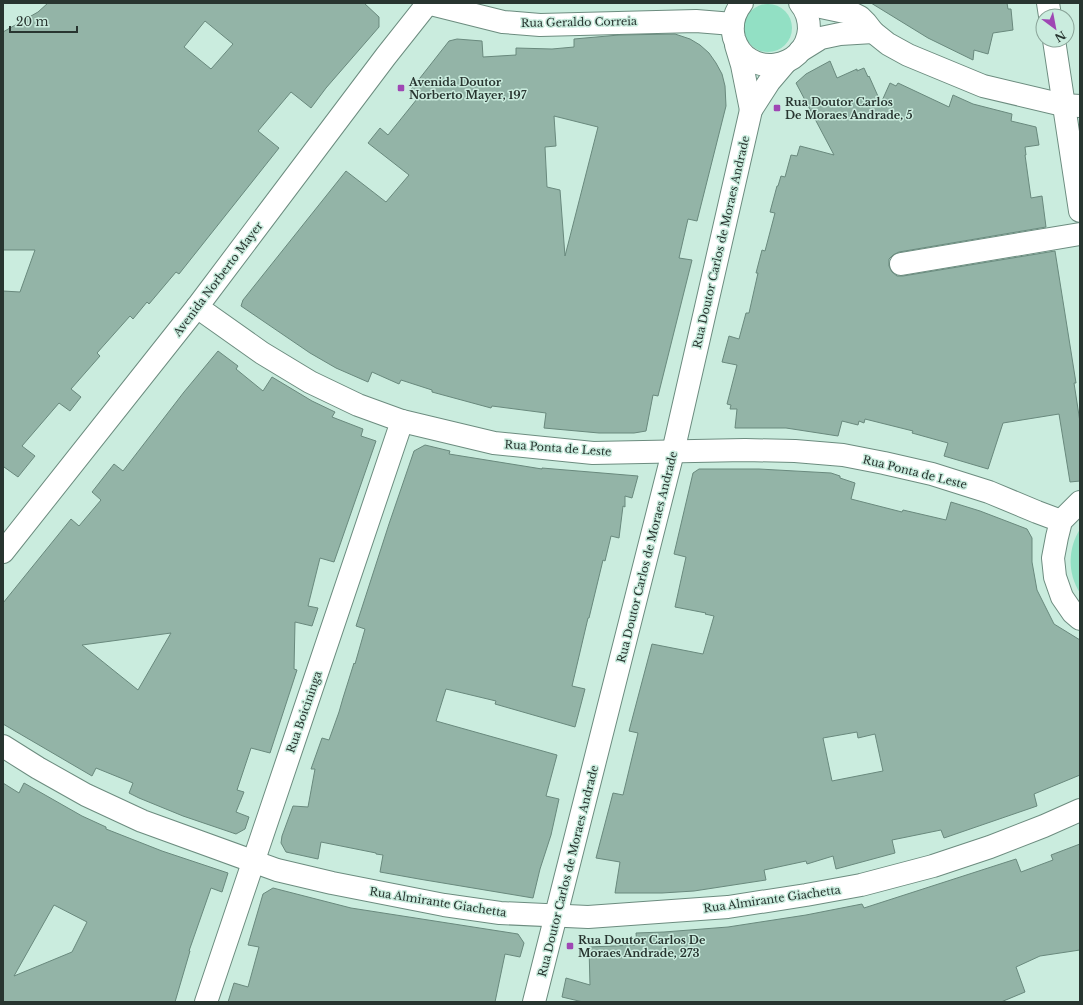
<svg xmlns="http://www.w3.org/2000/svg" width="1083" height="1005" font-family="'Libre Baskerville',serif">
  <style>
    .green { fill: #92e0c4 }
    .building { fill: #93b4a7; stroke: #69897d; fill-rule: evenodd }
    .lines { fill: none; stroke-linecap: round; stroke-linejoin: round }
    .minor-casing { stroke: #6c8c7f; stroke-width: 24 }
    .minor { stroke: #fff; stroke-width: 22 }
    .poi-dot { fill: #9f47b4; stroke: #caecde; stroke-width: 1.5 }
    .labels { text-anchor: middle; stroke-width: 3; stroke-linejoin: round; paint-order: stroke }
    .street-label { font-size: 11px; fill: #283530; stroke: #caecde }
    .poi-label { font-size: 11px; font-weight: bold; fill: #283530; stroke: #caecde; text-anchor: start }
  </style>
  <rect width="100%" height="100%" fill="#caecde"/>
  <g class="green">
    <circle cx="768" cy="28" r="24"/>
    <path d="M 1080,529 L 1080,593 C 1067,573 1068,548 1080,529 Z"/>
  </g>
  <g class="building">
    <path d="M 48,3 L 364,3 L 379,17 L 379,27 L 326,88 L 311,108 L 291,92 L 258,131 L 279,148 L 179,274 L 176,272 L 149,304 L 147,302 L 133,319 L 130,316 L 97,353 L 100,356 L 71,389 L 81,397 L 70,411 L 59,403 L 22,446 L 35,456 L 18,477 L 4,467 L 3,469 L 3,291 L 20,292 L 35,250 L 3,250 L 3,32 L 38,12 ZM 205,21 L 233,44 L 211,69 L 184,47 Z"/>
    <path d="M 871,3 L 1007,3 L 1008,9 L 1011,9 L 1013,30 L 993,33 L 988,54 L 974,50 L 973,60 L 928,38 Z"/>
    <path d="M 675,34 L 690,39 L 700,45 L 709,53 L 716,63 L 722,74 L 725,86 L 726,106 L 697,221 L 688,219 L 679,258 L 692,260 L 658,396 L 653,395 L 646,431 L 634,433 L 599,433 L 544,428 L 546,413 L 492,406 L 491,408 L 432,392 L 432,390 L 401,380 L 399,384 L 372,372 L 368,382 L 336,368 L 310,353 L 241,306 L 243,300 L 346,171 L 386,202 L 409,175 L 368,143 L 380,128 L 388,135 L 417,99 L 409,92 L 449,41 L 457,39 L 482,41 L 483,57 L 516,55 L 516,48 L 552,49 L 574,47 L 574,39 L 619,35 ZM 554,116 L 598,127 L 565,256 L 560,190 L 547,187 L 545,147 L 556,146 Z"/>
    <path d="M 830,61 L 837,78 L 857,69 L 857,71 L 864,68 L 868,77 L 869,76 L 881,103 L 890,83 L 896,86 L 898,83 L 949,107 L 953,95 L 973,104 L 1012,114 L 1011,121 L 1036,127 L 1039,145 L 1025,147 L 1026,155 L 1025,155 L 1031,198 L 1042,196 L 1046,227 L 899,252 L 893,255 L 889,259 L 889,266 L 892,272 L 897,276 L 903,276 L 1055,251 L 1076,383 L 1074,383 L 1080,422 L 1080,481 L 1070,482 L 1059,414 L 1003,423 L 988,469 L 944,456 L 948,443 L 912,433 L 913,431 L 865,419 L 864,423 L 859,421 L 858,425 L 842,421 L 838,436 L 786,428 L 735,428 L 737,409 L 730,409 L 731,405 L 727,404 L 737,365 L 722,362 L 729,336 L 739,339 L 746,313 L 749,313 L 758,273 L 756,273 L 762,250 L 765,251 L 775,213 L 770,212 L 777,186 L 778,186 L 781,176 L 785,177 L 791,155 L 797,156 L 800,146 L 834,155 L 796,83 L 806,74 Z"/>
    <path d="M 218,351 L 238,366 L 236,369 L 263,391 L 272,377 L 312,401 L 335,412 L 332,417 L 363,429 L 361,436 L 376,441 L 334,562 L 320,558 L 308,606 L 318,608 L 312,626 L 295,622 L 294,669 L 297,670 L 270,753 L 251,748 L 237,790 L 244,792 L 236,812 L 249,817 L 245,829 L 236,834 L 183,816 L 139,798 L 129,793 L 133,783 L 96,768 L 92,776 L 3,724 L 3,603 L 71,519 L 79,526 L 101,500 L 92,492 L 114,464 L 123,471 L 184,392 ZM 171,633 L 138,690 L 82,645 Z"/>
    <path d="M 425,445 L 450,451 L 449,454 L 542,469 L 542,468 L 638,476 L 632,498 L 625,496 L 625,507 L 623,506 L 619,538 L 611,536 L 605,561 L 603,560 L 589,618 L 588,618 L 572,686 L 585,689 L 575,727 L 495,704 L 496,701 L 446,689 L 436,721 L 557,755 L 546,796 L 559,799 L 551,835 L 540,869 L 533,898 L 419,879 L 380,872 L 383,855 L 376,854 L 376,853 L 321,842 L 318,859 L 286,852 L 281,843 L 282,836 L 293,806 L 308,807 L 315,769 L 311,769 L 322,738 L 329,740 L 339,712 L 343,698 L 354,663 L 355,664 L 365,629 L 356,626 L 389,524 L 414,451 Z"/>
    <path d="M 699,469 L 759,469 L 831,473 L 840,476 L 840,478 L 855,483 L 851,499 L 902,512 L 903,510 L 946,520 L 951,502 L 980,511 L 1027,529 L 1032,538 L 1032,562 L 1037,590 L 1054,624 L 1080,640 L 1080,775 L 1034,794 L 1037,806 L 944,838 L 941,830 L 892,840 L 895,853 L 836,869 L 833,856 L 807,864 L 806,861 L 764,870 L 766,880 L 694,891 L 662,893 L 615,893 L 620,862 L 596,858 L 613,793 L 623,795 L 638,733 L 629,731 L 652,644 L 703,654 L 714,616 L 705,614 L 706,613 L 675,607 L 686,557 L 674,554 L 693,473 ZM 857,732 L 858,738 L 875,734 L 883,771 L 832,781 L 823,738 Z"/>
    <path d="M 3,783 L 19,793 L 24,783 L 82,816 L 106,827 L 106,829 L 162,851 L 228,873 L 222,892 L 211,888 L 189,951 L 190,951 L 175,1002 L 3,1002 ZM 54,905 L 87,922 L 72,952 L 14,976 Z"/>
    <path d="M 1080,844 L 1080,950 L 1040,956 L 1016,967 L 1025,992 L 1001,1002 L 583,1002 L 562,997 L 566,978 L 590,985 L 589,947 L 637,945 L 636,933 L 664,932 L 728,927 L 806,915 L 862,904 L 864,908 L 1016,859 L 1021,872 L 1053,860 L 1051,855 Z"/>
    <path d="M 273,888 L 351,908 L 518,934 L 524,943 L 520,957 L 505,954 L 495,1002 L 228,1002 L 234,983 L 248,987 L 259,947 L 248,945 L 263,894 Z"/>
  </g>
  <g class="lines">
    <g class="minor-casing">
      <g id="minor">
        <path d="M 427,3 L 503,22 L 540,25 L 696,21 L 733,24"/>
        <path d="M 742,3 C 734,13 731,26 734,38 C 746,79 806,71 809,29 C 809,19 806,10 800,3"/>
        <path d="M 810,3 L 821,7 L 854,14 L 860,17 L 866,23 L 873,32 L 888,44 L 908,55 L 983,86 L 1063,105 L 1080,106"/>
        <path d="M 1048,3 L 1050,16"/>
        <path d="M 1054,40 L 1080,211"/>
        <path d="M 736,45 L 742,65 L 751,110"/>
        <path d="M 800,51 L 821,38 L 840,34 L 873,32"/>
        <path d="M 901,264 L 1080,234"/>
        <path d="M 197,307 L 262,353 L 310,382 L 358,405 L 402,421 L 494,443 L 593,453 L 745,450 L 795,451 L 843,455 L 884,463 L 932,474 L 989,492 L 1037,512 L 1061,521"/>
        <path d="M 1080,502 L 1061,521 L 1057,537 L 1053,558 L 1055,577 L 1062,597 L 1073,613 L 1080,619"/>
        <path d="M 3,552 L 197,307 L 386,56 L 428,3"/>
        <path d="M 3,746 L 38,768 L 86,795 L 142,821 L 277,870 L 332,883 L 444,905 L 500,913 L 588,917 L 728,907 L 806,895 L 861,885 L 933,866 L 990,847 L 1044,826 L 1080,810"/>
        <path d="M 206,1002 L 402,421"/>
        <path d="M 534,1002 L 673,452 L 751,110 L 769,82 L 786,62"/>
      </g>
    </g>
    <use href="#minor" class="minor"/>
  </g>
  <g class="poi-dot">
    <rect x="397" y="84" width="8" height="8" rx="2"/>
    <rect x="773" y="104" width="8" height="8" rx="2"/>
    <rect x="566" y="942" width="8" height="8" rx="2"/>
  </g>
  <g class="labels">
    <g class="street-label">
      <text transform="translate(579 22) rotate(-1)" y="4">Rua Geraldo Correia</text>
      <text transform="translate(721 242) rotate(-77)" y="4">Rua Doutor Carlos de Moraes Andrade</text>
      <text transform="translate(218 279) rotate(-53)" y="4">Avenida Norberto Mayer</text>
      <text transform="translate(558 448) rotate(4)" y="4">Rua Ponta de Leste</text>
      <text transform="translate(915 472) rotate(14)" y="4">Rua Ponta de Leste</text>
      <text transform="translate(647 557) rotate(-76)" y="4">Rua Doutor Carlos de Moraes Andrade</text>
      <text transform="translate(304 712) rotate(-71)" y="4">Rua Boicininga</text>
      <text transform="translate(568 871) rotate(-76)" y="4">Rua Doutor Carlos de Moraes Andrade</text>
      <text transform="translate(772 899) rotate(-8)" y="4">Rua Almirante Giachetta</text>
      <text transform="translate(438 902) rotate(9)" y="4">Rua Almirante Giachetta</text>
    </g>
    <g class="poi-label">
      <text x="409" y="86">Avenida Doutor<tspan x="409" dy="13">Norberto Mayer, 197</tspan></text>
      <text x="785" y="106">Rua Doutor Carlos<tspan x="785" dy="13">De Moraes Andrade, 5</tspan></text>
      <text x="578" y="944">Rua Doutor Carlos De<tspan x="578" dy="13">Moraes Andrade, 273</tspan></text>
    </g>
  </g>
  <rect width="1083" height="1005" fill="none" stroke="#283530" stroke-width="8"/>
  <g transform="translate(1055 28) rotate(148)"><circle r="19" fill="#caecde" stroke="#89a398"/>
  <path d="M0-3L7 15L0 10L-7 15Z" fill="#9f47b4"/>
  <text y="-6" font-size="11" font-weight="bold" text-anchor="middle" fill="#283530">N</text>
  </g>
  <path d="M10 26v6h67v-6" fill="none" stroke="#283530" stroke-width="2"/>
  <text x="16" y="26" font-size="12" fill="#283530" stroke="#caecde" stroke-width="3" paint-order="stroke">20 m</text>
</svg>
